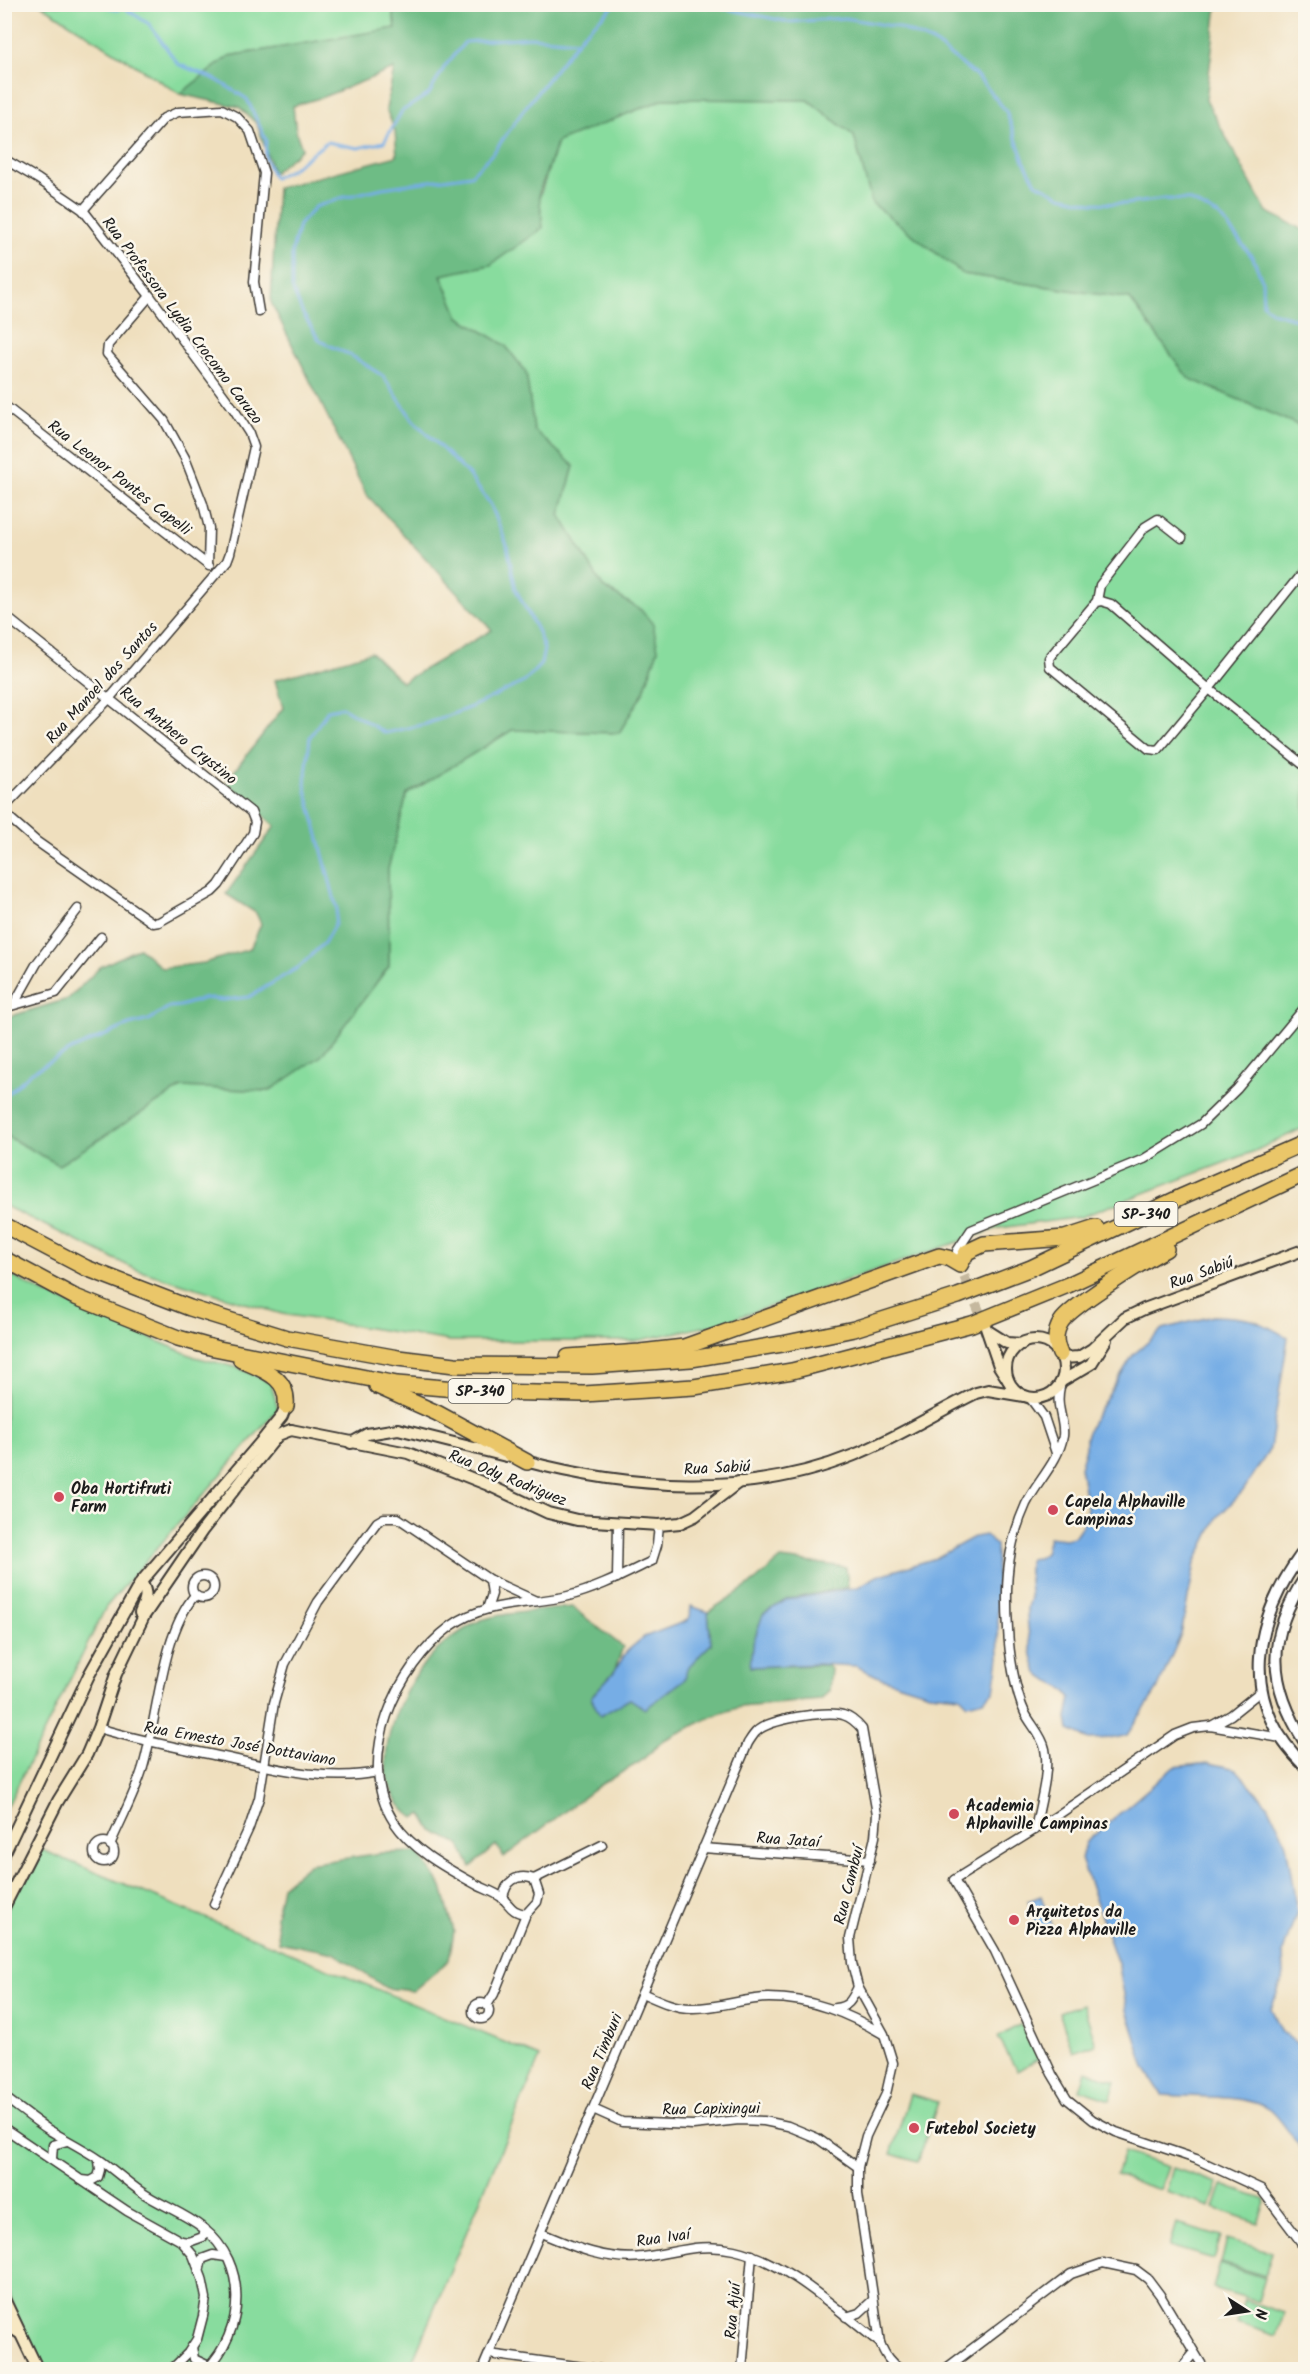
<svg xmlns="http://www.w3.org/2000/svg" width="1310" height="2374" font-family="Kalam,sans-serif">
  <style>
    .green { fill: #88dc9e; stroke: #527c5d; stroke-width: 1.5 }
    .forest { fill: #6ebc85; stroke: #456c50; stroke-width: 1.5 }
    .water { fill: #76ade5; stroke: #496480; stroke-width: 1.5 }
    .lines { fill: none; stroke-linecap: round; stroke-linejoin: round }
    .stream { stroke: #76ade5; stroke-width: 3 }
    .secondary-tunnel { stroke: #c5b89e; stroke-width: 10; stroke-dasharray: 10 5; stroke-linecap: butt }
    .minor-casing { stroke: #3c3934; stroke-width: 11 }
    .tertiary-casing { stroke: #3c3934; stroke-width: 14 }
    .secondary-casing { stroke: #3c3934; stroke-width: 14 }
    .motorway-casing { stroke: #3c3934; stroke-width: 18 }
    .minor { stroke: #fff; stroke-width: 8 }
    .tertiary { stroke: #fff; stroke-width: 10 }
    .secondary { stroke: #f7e8c3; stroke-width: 10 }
    .motorway { stroke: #eac669; stroke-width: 15 }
    .poi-dot { fill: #d1495b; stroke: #fbf7ec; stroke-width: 2 }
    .labels { text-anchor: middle; stroke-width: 5; stroke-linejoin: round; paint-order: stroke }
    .shield { fill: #fbf7ec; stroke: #5f5e5a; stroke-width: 1.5 }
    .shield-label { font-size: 15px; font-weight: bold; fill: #1c1c1c }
    .street-label { font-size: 16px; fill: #1c1c1c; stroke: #fbf7ec }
    .poi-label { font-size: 16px; font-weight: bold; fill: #1c1c1c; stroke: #fbf7ec; text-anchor: start }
  </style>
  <rect width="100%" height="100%" fill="#fbf7ec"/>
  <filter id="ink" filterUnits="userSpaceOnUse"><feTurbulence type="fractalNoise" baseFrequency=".0167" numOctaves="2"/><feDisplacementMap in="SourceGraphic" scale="12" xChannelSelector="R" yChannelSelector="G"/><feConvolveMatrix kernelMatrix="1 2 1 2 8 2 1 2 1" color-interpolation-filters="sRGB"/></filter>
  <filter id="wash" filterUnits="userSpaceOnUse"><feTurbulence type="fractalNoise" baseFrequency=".008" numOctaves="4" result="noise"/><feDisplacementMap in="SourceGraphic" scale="24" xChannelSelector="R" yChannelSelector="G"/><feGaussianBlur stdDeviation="1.35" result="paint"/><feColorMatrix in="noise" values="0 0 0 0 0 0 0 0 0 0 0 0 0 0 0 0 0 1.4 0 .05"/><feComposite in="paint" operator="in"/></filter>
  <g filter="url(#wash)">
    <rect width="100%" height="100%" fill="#efdfbe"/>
    <g class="green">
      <path d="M 41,5 L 391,5 L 396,28 L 229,56 L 180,94 Z"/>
      <path d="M 664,99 L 808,100 L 854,136 L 872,203 L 963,274 L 1130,299 L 1188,378 L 1305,428 L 1305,1127 L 1255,1151 L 1081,1217 L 999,1228 L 718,1324 L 635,1341 L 450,1341 L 282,1314 L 137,1270 L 5,1206 L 4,1135 L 59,1165 L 182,1087 L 269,1091 L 321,1056 L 389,966 L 388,869 L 407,794 L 512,730 L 619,733 L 644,691 L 658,649 L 641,610 L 603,587 L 560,515 L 574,466 L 534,430 L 526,372 L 505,345 L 459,317 L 441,275 L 490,265 L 542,228 L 539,199 L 557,142 Z"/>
      <path d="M 5,1272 L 38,1290 L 195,1357 L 239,1368 L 271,1383 L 278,1409 L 106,1607 L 5,1811 Z"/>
      <path d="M 35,1847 L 540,2057 L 409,2369 L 36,2369 L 5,2281 L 4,1917 Z"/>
      <path d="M 1083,2004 L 1096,2044 L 1073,2052 L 1059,2012 Z"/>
      <path d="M 1021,2024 L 1040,2058 L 1017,2071 L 998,2037 Z"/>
      <path d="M 1086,2071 L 1116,2081 L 1110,2100 L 1080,2090 Z"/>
      <path d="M 910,2094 L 938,2102 L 918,2162 L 891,2154 Z"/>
      <path d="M 1124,2152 L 1168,2167 L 1160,2190 L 1116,2175 Z"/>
      <path d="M 1173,2168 L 1218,2183 L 1210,2207 L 1166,2192 Z"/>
      <path d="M 1222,2185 L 1266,2200 L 1258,2223 L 1214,2208 Z"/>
      <path d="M 1176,2223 L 1221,2236 L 1214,2259 L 1169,2246 Z"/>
      <path d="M 1227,2239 L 1272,2252 L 1265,2276 L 1221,2263 Z"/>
      <path d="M 1220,2264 L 1265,2278 L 1258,2301 L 1213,2288 Z"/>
      <path d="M 1244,2300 L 1284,2313 L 1277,2336 L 1237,2323 Z"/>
    </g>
    <g class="forest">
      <path d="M 391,5 L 1217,5 L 1206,100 L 1266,211 L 1305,231 L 1305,428 L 1188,378 L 1130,299 L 963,274 L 872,203 L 854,136 L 808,100 L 664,99 L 557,142 L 539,193 L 543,228 L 490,265 L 441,275 L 459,317 L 505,345 L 526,372 L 534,430 L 574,466 L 560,515 L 603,587 L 641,610 L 653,624 L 658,649 L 644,691 L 619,733 L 512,730 L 407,794 L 388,869 L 389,966 L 321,1056 L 269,1091 L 182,1087 L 59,1165 L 5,1135 L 5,1020 L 8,1017 L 68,999 L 100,967 L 139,948 L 162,968 L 204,963 L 250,949 L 261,924 L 256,913 L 226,894 L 275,826 L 226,782 L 283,708 L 275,680 L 371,652 L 402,682 L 492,630 L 366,494 L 271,302 L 277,188 L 397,156 L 395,131 L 386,109 L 394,69 L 323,97 L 293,106 L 296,132 L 302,149 L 273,173 L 257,124 L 239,107 L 180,94 L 229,56 L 396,28 Z"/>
      <path d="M 781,1559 L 846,1567 L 848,1587 L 786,1600 L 751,1667 L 826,1665 L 831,1669 L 829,1691 L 821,1700 L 740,1707 L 713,1716 L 664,1740 L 640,1762 L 600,1785 L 504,1857 L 496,1845 L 471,1867 L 459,1844 L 432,1831 L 422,1814 L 414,1818 C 363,1781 392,1706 423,1665 C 436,1649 458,1632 477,1622 C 494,1613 550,1610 572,1607 L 623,1647 L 614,1672 L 591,1697 L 600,1715 L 687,1668 L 711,1644 L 708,1612 L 754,1582 Z"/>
      <path d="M 418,1852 L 442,1887 L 454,1931 L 449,1960 L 413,1991 L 386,1988 L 334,1953 L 279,1942 L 276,1916 L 282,1886 L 309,1864 L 381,1853 Z"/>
    </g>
    <g class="water">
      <path d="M 1213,1316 C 1251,1317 1256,1319 1288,1338 L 1270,1449 L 1243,1491 L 1217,1518 L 1195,1563 L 1181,1634 L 1157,1690 L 1127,1735 L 1116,1738 L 1089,1739 L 1069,1730 L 1067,1717 L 1071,1698 C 1059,1680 1049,1686 1038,1673 C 1031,1664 1027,1622 1027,1609 C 1027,1605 1030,1600 1030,1596 C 1030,1583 1027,1572 1030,1559 L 1038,1558 L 1045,1553 L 1049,1537 L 1065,1539 L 1074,1537 L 1083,1524 L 1087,1508 L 1080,1467 L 1086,1448 L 1086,1437 L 1093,1420 L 1133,1355 L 1163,1329 Z"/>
      <path d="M 985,1535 L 996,1545 L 999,1658 L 994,1691 L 983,1700 L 968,1704 L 960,1696 L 929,1693 L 881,1678 L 856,1666 L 819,1664 L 750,1667 L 752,1646 L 763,1614 L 786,1600 L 858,1587 L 877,1576 L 936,1558 L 974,1537 Z"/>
      <path d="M 691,1606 L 708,1612 L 711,1644 L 687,1668 L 685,1679 L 645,1709 L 630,1699 L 600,1716 L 591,1697 L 614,1672 L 627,1651 L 644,1637 L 686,1621 L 690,1617 Z"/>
      <path d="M 1209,1763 L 1236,1769 L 1268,1805 L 1286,1843 L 1297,1912 L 1283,1952 L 1284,1975 L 1271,2009 L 1282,2032 L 1305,2050 L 1305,2152 C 1292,2140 1281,2117 1269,2109 C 1247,2094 1189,2097 1162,2095 L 1145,2068 L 1127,2010 L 1119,1967 L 1081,1859 L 1085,1843 L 1174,1767 Z"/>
      <path d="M 1041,1896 L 1053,1930 L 1039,1934 L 1028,1901 Z"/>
    </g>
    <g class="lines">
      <g class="stream">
        <path d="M 100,4 L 118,10 L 117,4"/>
        <path d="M 118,4 L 149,24 L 178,64 L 217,80 L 247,99 L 266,140 L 265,159 L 274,178 L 292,169 L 327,142 L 358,148 L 384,142 L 402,111 L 429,94 L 445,66 L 465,42 L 530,37 L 577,41"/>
        <path d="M 703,4 L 789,22 L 845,18 L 897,27 L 933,42 L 979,78 L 1006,111 L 1024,161 L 1036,183 L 1061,196 L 1092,203 L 1125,204 L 1165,199 L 1189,200 L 1220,216 L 1253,258 L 1262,280 L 1263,304 L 1272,312 L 1306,322"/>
        <path d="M 4,1097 L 32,1072 L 71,1050 L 129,1025 L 149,1020 L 169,1007 L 180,1006 L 205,998 L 223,1000 L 249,997 L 299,967 L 324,943 L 335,924 L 337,909 L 305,785 L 310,737 L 328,710 L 342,707 L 385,733 L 426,724 L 471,707 L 524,682 L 541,664 L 544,649 L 538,632 L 516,590 L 507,545 L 491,505 L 467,473 L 413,420 L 383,376 L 352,356 L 320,341 L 303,314 L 292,288 L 292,251 L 299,225 L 315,207 L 341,198 L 382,188 L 471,175 L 494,152 L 525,108 L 583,34 L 616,4"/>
      </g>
    </g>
  </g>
  <g filter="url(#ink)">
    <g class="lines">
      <path class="secondary-tunnel" d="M 964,1276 L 985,1325"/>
      <g class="minor-casing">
        <g id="minor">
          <path d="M 4,159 L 38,179 L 83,210 L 150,296 L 233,408 L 249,433 L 254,447 L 230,553 L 227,561 L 109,699 L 4,808"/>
          <path d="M 83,210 L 164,118 L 178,112 L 222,109 L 237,117 L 250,131 L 264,173 L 254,282 L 259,312"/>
          <path d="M 150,296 L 108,345 L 107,354 L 164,420 L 185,458 L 203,504 L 209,528 L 208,565"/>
          <path d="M 4,405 L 209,566"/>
          <path d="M 1306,568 L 1209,689 L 1111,604 L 1101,601 L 1096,602 L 1049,658 L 1050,667 L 1149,749 L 1158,750 L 1209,689 L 1306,767"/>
          <path d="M 1101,601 L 1097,601 L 1100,585 L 1145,527 L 1158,519 L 1182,538"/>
          <path d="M 4,615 L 251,812 L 255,822 L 253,833 L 219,885 L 212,892 L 159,922 L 153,923 L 36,841 L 4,813"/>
          <path d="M 14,1004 L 37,963 L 78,909"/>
          <path d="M 4,1008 L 56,993 L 101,937"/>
          <path d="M 960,1263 L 957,1251 L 971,1230 L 1144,1159 L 1201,1124 L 1237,1089 L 1306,1006"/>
          <path d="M 1030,1398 L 1044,1417 L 1056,1453"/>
          <circle cx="203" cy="1587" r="11"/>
          <path d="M 617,1578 L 618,1522"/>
          <path d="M 487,1609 L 492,1594 L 490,1580"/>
          <path d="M 1211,1726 L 1231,1715 L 1261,1691"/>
          <path d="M 98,1728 C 141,1741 185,1749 228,1758 C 278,1769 327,1782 378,1772"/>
          <path d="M 1281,1738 L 1210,1726 L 1193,1728 L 1175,1735 L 1055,1817 L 954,1880 L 995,1951 L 1052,2074 L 1067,2099 L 1093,2120 L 1116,2132 L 1196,2159 L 1261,2189 L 1301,2242 L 1306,2259"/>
          <path d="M 1035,1830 C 1039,1807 1050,1772 1045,1749 C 1042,1735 1031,1725 1025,1713 C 1015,1692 1009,1653 1008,1629 C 1005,1583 1007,1546 1026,1504 C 1037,1482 1059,1461 1063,1436 C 1065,1421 1055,1407 1060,1387"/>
          <circle cx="104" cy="1852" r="10"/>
          <path d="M 110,1845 C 121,1819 135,1794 143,1767 C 158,1717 161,1635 195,1595"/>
          <path d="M 703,1848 L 870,1860"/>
          <path d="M 503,1899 C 505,1881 517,1873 534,1879 L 602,1845"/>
          <path d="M 214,1904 L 249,1828 L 259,1798 L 274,1703 L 285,1664 L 318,1602 L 377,1522 L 384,1518 L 398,1518 L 490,1580 L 536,1601"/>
          <path d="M 526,1914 C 510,1912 511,1905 501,1897 C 494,1892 485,1889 477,1885 C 448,1869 413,1851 394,1822 C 353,1760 397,1666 451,1626 C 484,1601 530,1605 568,1596 C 597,1589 625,1574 652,1561 L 657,1545 L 659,1525"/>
          <path d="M 642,1993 C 658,2000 674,2008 691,2008 C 718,2009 743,1998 769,1998 C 811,1998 847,2013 883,2034"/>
          <circle cx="481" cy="2011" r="8"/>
          <path d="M 487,2005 L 494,1994 L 526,1914 L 537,1902 L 539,1894 L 534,1879"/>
          <path d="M 835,2008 C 849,2007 852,1999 858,1987"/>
          <path d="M 4,2097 C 19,2108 34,2120 49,2130 C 66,2140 84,2149 100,2160 C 114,2170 126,2181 140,2191 C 160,2205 184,2213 203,2228 C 249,2264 245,2331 206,2370"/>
          <path d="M 593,2109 L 622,2122 L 693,2125 L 739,2120 L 764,2121 L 788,2126 L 817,2138 L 858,2167"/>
          <path d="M 4,2128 L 127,2211 L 181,2241 L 193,2255 L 202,2278 L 206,2298 L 203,2316 L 197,2339 L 188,2353 L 171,2370"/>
          <path d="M 52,2159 L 53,2145 L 67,2141"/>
          <path d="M 82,2180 L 91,2181 L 98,2177 L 100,2170 L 99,2160"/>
          <path d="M 541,2233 C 574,2247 606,2261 643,2257 C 675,2253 700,2242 734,2250 C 788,2262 837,2310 880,2343"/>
          <path d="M 181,2241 L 189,2242 L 203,2237 L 205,2229"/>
          <path d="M 199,2272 L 202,2259 L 213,2255 L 226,2257"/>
          <path d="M 846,2317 L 859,2313 L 873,2300"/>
          <path d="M 192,2347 L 194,2359 L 209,2366"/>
          <path d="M 489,2354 L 605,2370"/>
          <path d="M 482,2370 L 748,1743 C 750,1740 753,1735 756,1732 C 768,1719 827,1710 843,1715 C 851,1717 857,1723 862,1729 L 877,1814 L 875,1837 L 850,1938 L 852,1963 L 858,1987 L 884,2034 L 893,2063 L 886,2094 L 866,2136 L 858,2167 L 858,2194 L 880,2343 C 885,2355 890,2363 901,2370"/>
          <path d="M 742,2370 L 752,2255"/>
          <path d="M 944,2370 L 1071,2274 L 1103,2263 L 1136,2270 L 1148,2279 L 1160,2295 L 1205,2370"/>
          <path d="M 1180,2370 L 1194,2353"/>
        </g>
      </g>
      <g class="tertiary-casing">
        <g id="tertiary">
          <path d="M 1306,1548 C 1253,1618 1236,1701 1306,1767"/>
          <path d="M 1306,1576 C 1266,1637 1267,1683 1306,1744"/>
        </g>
      </g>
      <g class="secondary-casing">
        <g id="secondary">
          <path d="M 986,1328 L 999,1366 L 1008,1380"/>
          <path d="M 988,1331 L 1007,1343 L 1022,1344"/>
          <circle cx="1035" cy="1369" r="29"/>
          <path d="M 1062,1358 L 1079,1357 L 1092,1349 L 1125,1318 L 1144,1309 L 1306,1249"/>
          <path d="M 1062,1381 L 1091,1364 L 1106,1340"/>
          <path d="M 291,1430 L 408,1453 L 486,1484 L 548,1513 L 577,1520 L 659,1525 L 680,1523 L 695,1516 L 739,1482"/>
          <path d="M 351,1443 L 367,1434 L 398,1429 L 506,1456"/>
          <path d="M 521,1460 C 629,1489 749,1498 854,1455 C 897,1438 935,1413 976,1393 L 988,1390 L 1024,1396"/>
          <path d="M 140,1613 C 145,1601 149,1594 141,1582"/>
          <path d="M 4,1854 L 89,1675 L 141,1582 L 265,1437 L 282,1416 L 286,1406"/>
          <path d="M 4,1907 L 58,1801 L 87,1754 L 98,1728 L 116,1674 L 144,1616 L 202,1531 L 249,1471 L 278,1435 L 291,1430"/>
          <path d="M 4,2299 L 38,2370"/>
          <path d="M 4,2323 L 21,2334"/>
        </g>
      </g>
      <g class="motorway-casing">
        <g id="motorway">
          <path d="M 4,1225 L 86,1268 L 190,1308 L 287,1338 L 398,1358 L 455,1365 L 592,1366 L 691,1359 L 782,1344 L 854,1329 L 958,1296 L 1031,1268 L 1183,1196 L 1306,1142"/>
          <path d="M 4,1259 L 73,1296 L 178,1338 L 214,1348 L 397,1384 L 491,1392 L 584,1394 L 694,1387 L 792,1371 L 972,1324 L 1068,1285 L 1306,1173"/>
          <path d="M 1060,1354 C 1055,1342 1054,1334 1061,1322 C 1071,1306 1146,1260 1166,1249"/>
          <path d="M 568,1357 L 640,1352 L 684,1347 L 939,1256 L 948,1258 L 960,1265 L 967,1252 L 984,1244 L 1065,1238 L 1096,1228"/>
          <path d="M 241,1360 C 263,1370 289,1377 286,1406"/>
          <path d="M 377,1386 L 437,1413 L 527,1462"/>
        </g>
      </g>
      <use href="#minor" class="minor"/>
      <use href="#tertiary" class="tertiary"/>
      <use href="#secondary" class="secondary"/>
      <use href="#motorway" class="motorway"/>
    </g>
  </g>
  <g class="poi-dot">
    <circle cx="59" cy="1497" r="6"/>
    <circle cx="1053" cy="1510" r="6"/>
    <circle cx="954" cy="1814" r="6"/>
    <circle cx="1014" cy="1920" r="6"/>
    <circle cx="914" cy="2128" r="6"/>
  </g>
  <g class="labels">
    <g class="shield">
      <rect x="1114.5" y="1202" width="63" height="24" rx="4.5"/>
      <rect x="448.5" y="1379" width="63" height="24" rx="4.5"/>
    </g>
    <g class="shield-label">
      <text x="1146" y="1219">SP-340</text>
      <text x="480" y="1396">SP-340</text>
    </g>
    <g class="street-label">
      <text transform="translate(183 320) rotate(53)" y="6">Rua Professora Lydia Crocomo Caruzo</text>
      <text transform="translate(120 477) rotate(38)" y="6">Rua Leonor Pontes Capelli</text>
      <text transform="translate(101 682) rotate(-48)" y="6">Rua Manoel dos Santos</text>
      <text transform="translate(179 735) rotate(39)" y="6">Rua Anthero Crystino</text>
      <text transform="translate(1201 1272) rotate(-20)" y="6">Rua Sabiú</text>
      <text transform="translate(717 1467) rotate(-3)" y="6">Rua Sabiú</text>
      <text transform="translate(508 1477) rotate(22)" y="6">Rua Ody Rodriguez</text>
      <text transform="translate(240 1743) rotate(10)" y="6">Rua Ernesto José Dottaviano</text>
      <text transform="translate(788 1839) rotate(4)" y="6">Rua Jataí</text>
      <text transform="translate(848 1885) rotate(-76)" y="6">Rua Cambuí</text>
      <text transform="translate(601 2051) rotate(-67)" y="6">Rua Timburi</text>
      <text transform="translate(711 2108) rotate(-1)" y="6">Rua Capixingui</text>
      <text transform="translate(663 2237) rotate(-8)" y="6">Rua Ivaí</text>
      <text transform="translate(732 2311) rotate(-85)" y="6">Rua Ajuí</text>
    </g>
    <g class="poi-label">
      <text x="71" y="1494">Oba Hortifruti<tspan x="71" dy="18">Farm</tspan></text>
      <text x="1065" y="1507">Capela Alphaville<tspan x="1065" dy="18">Campinas</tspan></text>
      <text x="966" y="1811">Academia<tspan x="966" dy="18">Alphaville Campinas</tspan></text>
      <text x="1026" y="1917">Arquitetos da<tspan x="1026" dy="18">Pizza Alphaville</tspan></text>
      <text x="926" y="2134">Futebol Society</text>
    </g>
  </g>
  <rect width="1310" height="2374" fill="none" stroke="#fbf7ec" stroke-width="24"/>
  <g transform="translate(1247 2311) rotate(102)" stroke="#fbf7ec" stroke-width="4.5" paint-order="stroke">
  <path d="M0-4.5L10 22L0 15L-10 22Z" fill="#1c1c1c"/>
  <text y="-9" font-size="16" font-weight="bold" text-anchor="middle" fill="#1c1c1c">N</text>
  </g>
</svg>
